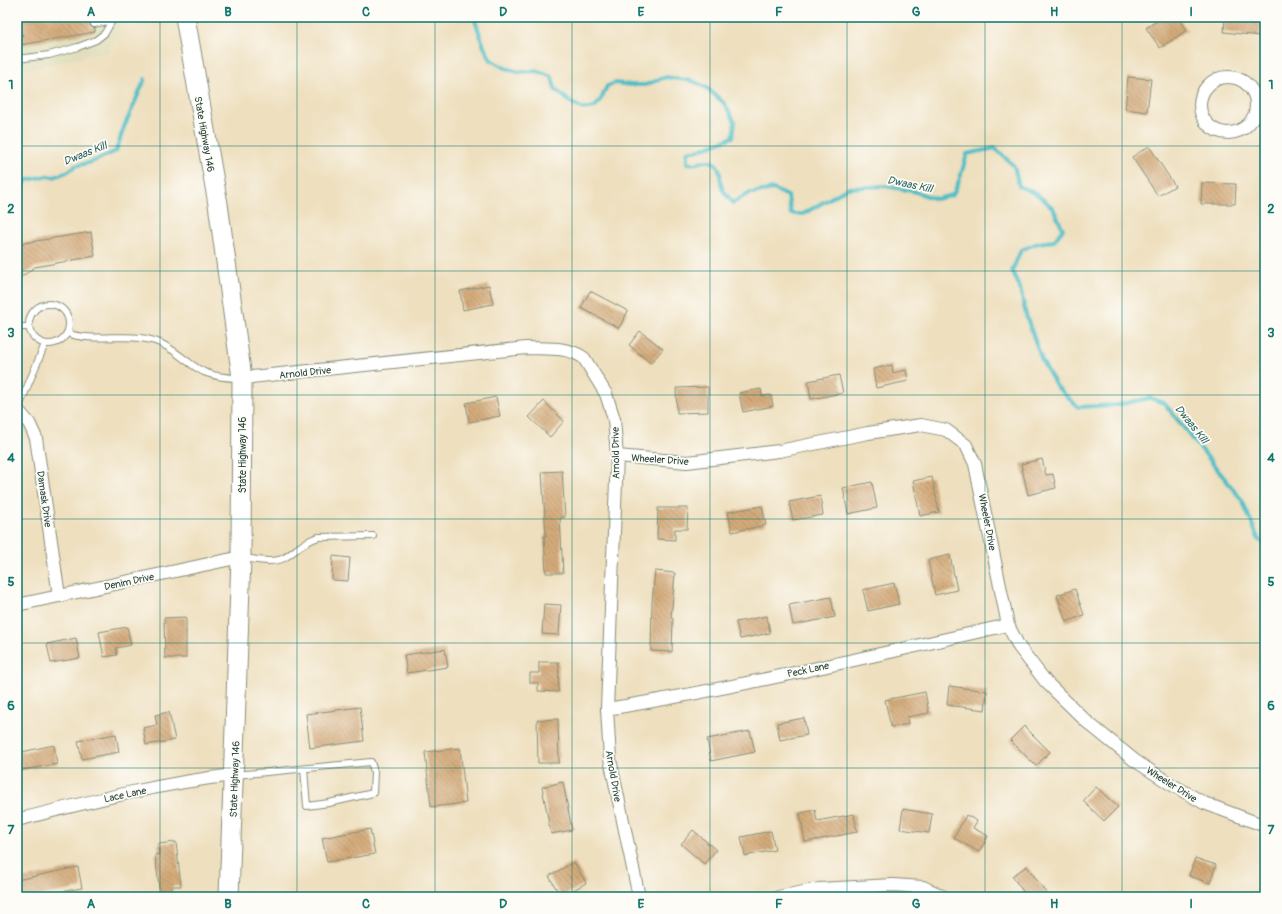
<svg xmlns="http://www.w3.org/2000/svg" width="1282" height="914" font-family="Pangolin,sans-serif">
  <style>
    .built { fill: #dfddbb }
    .lines { fill: none; stroke-linecap: round; stroke-linejoin: round }
    .stream { stroke: #4fbec6; stroke-width: 4 }
    .building { fill: url(#building-back-hatch) }
    .lane-casing { stroke: #868e79; stroke-width: 8 }
    .street-casing { stroke: #868e79; stroke-width: 14 }
    .primary-casing { stroke: #868e79; stroke-width: 21 }
    .lane { stroke: #fff; stroke-width: 6 }
    .street { stroke: #fff; stroke-width: 12 }
    .primary { stroke: #fff; stroke-width: 19 }
    .grid { fill: none; stroke: #0f766e; stroke-width: 1; stroke-opacity: 0.55 }
    .labels { text-anchor: middle; stroke-width: 3.5; stroke-linejoin: round; paint-order: stroke }
    .street-label { font-size: 10px; fill: #1f3d34; stroke: #fdfcf7 }
    .water-label { font-size: 11px; font-style: italic; fill: #2d6460; stroke: #fdfcf7 }
    .neatline { fill: none; stroke: #0f766e; stroke-width: 1.5 }
    .grid-label { font-size: 13px; text-anchor: middle; font-weight: bold; fill: #0f766e }
  </style>
  <defs>
    <pattern id="building-back-hatch" width="6" height="6" patternUnits="userSpaceOnUse"><rect width="6" height="6" fill="#d4ab7a"/><path d="M-1 5l2 2M0 0l6 6M5-1l2 2" fill="none" stroke="#ab8c65"/></pattern>
  </defs>
  <rect width="100%" height="100%" fill="#fdfcf7"/>
  <filter id="ink" filterUnits="userSpaceOnUse"><feTurbulence type="fractalNoise" baseFrequency=".025" numOctaves="2"/><feDisplacementMap in="SourceGraphic" scale="8" xChannelSelector="R" yChannelSelector="G"/><feConvolveMatrix kernelMatrix="1 2 1 2 8 2 1 2 1" color-interpolation-filters="sRGB"/></filter>
  <filter id="wash" filterUnits="userSpaceOnUse"><feTurbulence type="fractalNoise" baseFrequency=".012" numOctaves="4" result="noise"/><feDisplacementMap in="SourceGraphic" scale="16" xChannelSelector="R" yChannelSelector="G"/><feGaussianBlur stdDeviation="0.9" result="paint"/><feColorMatrix in="noise" values="0 0 0 0 0 0 0 0 0 0 0 0 0 0 0 0 0 1.4 0 .05"/><feComposite in="paint" operator="in"/></filter>
  <g filter="url(#wash)">
    <rect width="100%" height="100%" fill="#eedfbe"/>
    <path class="built" d="M 17,17 L 123,17 L 108,51 L 17,72 Z"/>
    <g class="lines">
      <g class="stream">
        <path d="M 474,17 L 484,47 L 491,60 L 505,68 L 519,72 L 537,71 L 552,77 L 555,89 L 570,102 L 583,109 L 595,107 L 601,99 L 607,86 L 615,83 L 631,85 L 645,85 L 666,77 L 693,81 L 707,88 L 724,103 L 735,122 L 733,137 L 699,150 L 687,152 L 687,163 C 697,166 701,160 709,161 C 723,163 719,179 722,188 C 724,193 730,199 733,203 L 747,194 L 773,189 L 788,196 L 791,214 L 803,214 L 848,188 L 885,186 L 913,191 L 936,199 L 953,195 L 960,178 L 967,154 L 995,148 L 1014,166 L 1019,186 L 1038,195 L 1053,208 L 1063,229 L 1054,241 L 1038,243 L 1021,250 L 1012,271 L 1020,288 L 1026,315 L 1042,361 L 1057,387 L 1078,407 L 1117,405 L 1150,398 L 1164,403 L 1242,500 L 1258,538 L 1265,545"/>
        <path d="M 17,193 L 20,191 L 27,180 L 47,176 L 54,177 L 67,172 L 75,166 L 92,162 L 116,151 L 124,127 L 145,79"/>
      </g>
    </g>
    <g id="blocks">
      <g class="building">
        <path d="M 36,17 L 93,17 L 93,20 L 91,21 L 90,25 L 91,27 L 95,28 L 95,32 L 20,45 L 20,42 L 22,40 L 23,37 L 22,34 L 18,33 L 17,20 Z"/>
        <path d="M 1163,17 L 1178,17 L 1187,30 L 1160,48 L 1146,28 Z"/>
        <path d="M 1225,17 L 1262,17 L 1260,36 L 1224,32 Z"/>
        <path d="M 1128,77 L 1151,79 L 1147,112 L 1125,109 Z"/>
        <path d="M 1149,146 L 1175,186 L 1158,196 L 1132,157 Z"/>
        <path d="M 1202,183 L 1236,184 L 1235,204 L 1201,204 Z"/>
        <path d="M 91,232 L 95,256 L 35,267 L 17,280 L 17,248 L 24,243 Z"/>
        <path d="M 489,285 L 493,304 L 463,310 L 460,291 Z"/>
        <path d="M 590,291 L 628,311 L 619,328 L 581,308 Z"/>
        <path d="M 640,331 L 663,349 L 651,363 L 629,345 Z"/>
        <path d="M 892,365 L 893,373 L 906,370 L 908,381 L 876,388 L 873,369 Z"/>
        <path d="M 839,375 L 843,393 L 811,399 L 808,381 Z"/>
        <path d="M 708,387 L 708,412 L 677,413 L 676,388 Z"/>
        <path d="M 761,389 L 762,396 L 771,395 L 773,406 L 743,412 L 739,393 Z"/>
        <path d="M 496,397 L 500,416 L 469,422 L 466,403 Z"/>
        <path d="M 544,401 L 564,421 L 550,437 L 529,417 Z"/>
        <path d="M 1042,459 L 1046,475 L 1053,474 L 1056,488 L 1028,495 L 1021,464 Z"/>
        <path d="M 562,471 L 565,517 L 560,518 L 563,573 L 546,573 L 544,536 L 546,536 L 542,472 Z"/>
        <path d="M 932,477 L 939,512 L 920,516 L 913,481 Z"/>
        <path d="M 872,482 L 877,508 L 848,514 L 843,488 Z"/>
        <path d="M 820,496 L 823,515 L 793,520 L 789,502 Z"/>
        <path d="M 762,506 L 766,525 L 732,532 L 728,512 Z"/>
        <path d="M 658,508 L 688,508 L 687,529 L 675,529 L 675,540 L 657,539 Z"/>
        <path d="M 950,555 L 957,590 L 935,595 L 928,560 Z"/>
        <path d="M 333,556 L 350,558 L 348,581 L 332,580 Z"/>
        <path d="M 655,571 L 675,573 L 671,618 L 673,619 L 672,652 L 651,651 L 652,603 Z"/>
        <path d="M 894,583 L 899,604 L 868,611 L 863,590 Z"/>
        <path d="M 1075,589 L 1084,615 L 1066,622 L 1057,595 Z"/>
        <path d="M 831,597 L 835,617 L 793,625 L 789,605 Z"/>
        <path d="M 544,604 L 561,605 L 559,635 L 542,634 Z"/>
        <path d="M 767,616 L 770,633 L 740,639 L 736,622 Z"/>
        <path d="M 186,617 L 186,658 L 165,658 L 164,618 Z"/>
        <path d="M 127,627 L 131,645 L 116,648 L 117,655 L 104,657 L 99,632 Z"/>
        <path d="M 76,638 L 80,658 L 51,663 L 47,644 Z"/>
        <path d="M 445,649 L 448,667 L 407,673 L 404,655 Z"/>
        <path d="M 539,662 L 559,662 L 558,692 L 538,691 L 538,683 L 530,683 L 530,673 L 539,673 Z"/>
        <path d="M 949,686 L 987,691 L 985,710 L 947,705 Z"/>
        <path d="M 925,692 L 929,713 L 907,717 L 908,724 L 891,727 L 885,700 Z"/>
        <path d="M 360,707 L 364,741 L 310,748 L 306,714 Z"/>
        <path d="M 169,712 L 175,740 L 146,745 L 143,728 L 157,725 L 155,715 Z"/>
        <path d="M 804,718 L 807,735 L 780,740 L 777,723 Z"/>
        <path d="M 558,719 L 559,763 L 538,763 L 537,720 Z"/>
        <path d="M 1024,726 L 1050,752 L 1036,766 L 1010,740 Z"/>
        <path d="M 750,731 L 755,752 L 711,761 L 707,739 Z"/>
        <path d="M 116,734 L 119,752 L 82,759 L 78,741 Z"/>
        <path d="M 54,745 L 57,764 L 17,771 L 17,753 Z"/>
        <path d="M 460,748 L 466,803 L 431,807 L 425,752 Z"/>
        <path d="M 563,782 L 572,830 L 551,834 L 542,787 Z"/>
        <path d="M 1096,787 L 1118,807 L 1104,821 L 1083,801 Z"/>
        <path d="M 903,809 L 932,814 L 929,833 L 900,829 Z"/>
        <path d="M 815,810 L 817,821 L 854,814 L 857,832 L 805,842 L 800,813 Z"/>
        <path d="M 966,815 L 977,821 L 973,828 L 988,836 L 979,852 L 954,838 Z"/>
        <path d="M 370,829 L 375,854 L 327,862 L 322,838 Z"/>
        <path d="M 693,830 L 716,850 L 704,864 L 681,844 Z"/>
        <path d="M 771,831 L 775,850 L 745,856 L 741,837 Z"/>
        <path d="M 176,842 L 181,886 L 172,886 L 172,892 L 160,894 L 155,855 L 159,854 L 158,844 Z"/>
        <path d="M 1195,858 L 1216,865 L 1210,883 L 1189,876 Z"/>
        <path d="M 574,862 L 586,883 L 561,897 L 549,876 Z"/>
        <path d="M 1027,866 L 1049,897 L 1027,897 L 1012,876 Z"/>
        <path d="M 78,867 L 82,888 L 34,897 L 17,897 L 17,880 Z"/>
      </g>
    </g>
  </g>
  <g filter="url(#ink)">
    <use href="#blocks" fill-opacity="0" stroke="#868e79" stroke-width="1"/>
    <g class="lines">
      <g class="lane-casing">
        <g id="lane">
          <path d="M 94,24 L 112,20"/>
          <path d="M 17,38 L 19,37"/>
          <path d="M 17,59 L 49,55 L 78,47 L 96,40 L 105,33 L 114,17"/>
          <circle cx="49" cy="324" r="20"/>
          <path d="M 17,327 L 29,327"/>
          <path d="M 67,333 C 93,343 128,332 155,341 C 174,347 187,364 204,372 C 216,377 228,378 240,378"/>
          <path d="M 18,409 L 45,344"/>
          <path d="M 243,558 C 255,559 272,564 284,558 C 296,551 305,540 319,537 L 373,536"/>
          <path d="M 236,775 L 371,762 L 374,772 L 373,793 L 329,803 L 307,806 L 304,769"/>
        </g>
      </g>
      <g class="street-casing">
        <g id="street">
          <circle cx="1228" cy="105" r="28"/>
          <path d="M 242,378 L 526,348 C 545,349 568,346 584,358 L 606,394 L 614,419 L 617,456 L 607,709 L 610,759 L 639,897"/>
          <path d="M 17,409 L 29,423 L 36,438 L 59,596"/>
          <path d="M 617,456 L 687,462 L 779,451 L 868,433 L 921,425 L 946,430 L 966,445 L 975,464 L 1008,625 L 1019,647 L 1046,682 L 1087,722 L 1134,760 L 1169,783 L 1204,803 L 1265,826"/>
          <path d="M 17,605 L 241,557"/>
          <path d="M 607,709 C 742,687 875,655 1008,625"/>
          <path d="M 17,820 C 88,802 161,783 234,775"/>
          <path d="M 778,897 L 819,889 L 893,885 L 923,887 L 944,897"/>
        </g>
      </g>
      <g class="primary-casing">
        <path id="primary" d="M 185,17 L 218,204 L 242,378 L 241,557 L 229,897"/>
      </g>
      <use href="#lane" class="lane"/>
      <use href="#street" class="street"/>
      <use href="#primary" class="primary"/>
    </g>
  </g>
  <path class="grid" d="M 160,17 L 160,897M 297,17 L 297,897M 435,17 L 435,897M 572,17 L 572,897M 710,17 L 710,897M 847,17 L 847,897M 985,17 L 985,897M 1122,17 L 1122,897M 17,146 L 1265,146M 17,271 L 1265,271M 17,395 L 1265,395M 17,519 L 1265,519M 17,643 L 1265,643M 17,768 L 1265,768"/>
  <g class="labels">
    <g class="street-label">
      <text transform="translate(205 134) rotate(80)" y="4">State Highway 146</text>
      <text transform="translate(305 372) rotate(-6)" y="4">Arnold Drive</text>
      <text transform="translate(615 453) rotate(-91)" y="4">Arnold Drive</text>
      <text transform="translate(242 455) rotate(-90)" y="4">State Highway 146</text>
      <text transform="translate(660 459) rotate(4)" y="4">Wheeler Drive</text>
      <text transform="translate(45 499) rotate(82)" y="4">Damask Drive</text>
      <text transform="translate(988 522) rotate(79)" y="4">Wheeler Drive</text>
      <text transform="translate(129 581) rotate(-12)" y="4">Denim Drive</text>
      <text transform="translate(808 669) rotate(-12)" y="4">Peck Lane</text>
      <text transform="translate(614 776) rotate(80)" y="4">Arnold Drive</text>
      <text transform="translate(234 779) rotate(-88)" y="4">State Highway 146</text>
      <text transform="translate(1172 784) rotate(32)" y="4">Wheeler Drive</text>
      <text transform="translate(125 794) rotate(-12)" y="4">Lace Lane</text>
    </g>
    <g class="water-label">
      <text transform="translate(85 153) rotate(-22)" y="4">Dwaas Kill</text>
      <text transform="translate(910 184) rotate(12)" y="4">Dwaas Kill</text>
      <text transform="translate(1192 424) rotate(51)" y="4">Dwaas Kill</text>
    </g>
  </g>
  <rect width="1282" height="914" fill="none" stroke="#fdfcf7" stroke-width="44"/>
  <rect x="22" y="22" width="1238" height="870" class="neatline"/>
  <g class="grid-label">
    <text x="91" y="16">A</text>
    <text x="228" y="16">B</text>
    <text x="366" y="16">C</text>
    <text x="503" y="16">D</text>
    <text x="641" y="16">E</text>
    <text x="779" y="16">F</text>
    <text x="916" y="16">G</text>
    <text x="1054" y="16">H</text>
    <text x="1191" y="16">I</text>
    <text x="11" y="89">1</text>
    <text x="1271" y="89">1</text>
    <text x="11" y="213">2</text>
    <text x="1271" y="213">2</text>
    <text x="11" y="337">3</text>
    <text x="1271" y="337">3</text>
    <text x="11" y="462">4</text>
    <text x="1271" y="462">4</text>
    <text x="11" y="586">5</text>
    <text x="1271" y="586">5</text>
    <text x="11" y="710">6</text>
    <text x="1271" y="710">6</text>
    <text x="11" y="834">7</text>
    <text x="1271" y="834">7</text>
    <text x="91" y="908">A</text>
    <text x="228" y="908">B</text>
    <text x="366" y="908">C</text>
    <text x="503" y="908">D</text>
    <text x="641" y="908">E</text>
    <text x="779" y="908">F</text>
    <text x="916" y="908">G</text>
    <text x="1054" y="908">H</text>
    <text x="1191" y="908">I</text>
  </g>
</svg>
